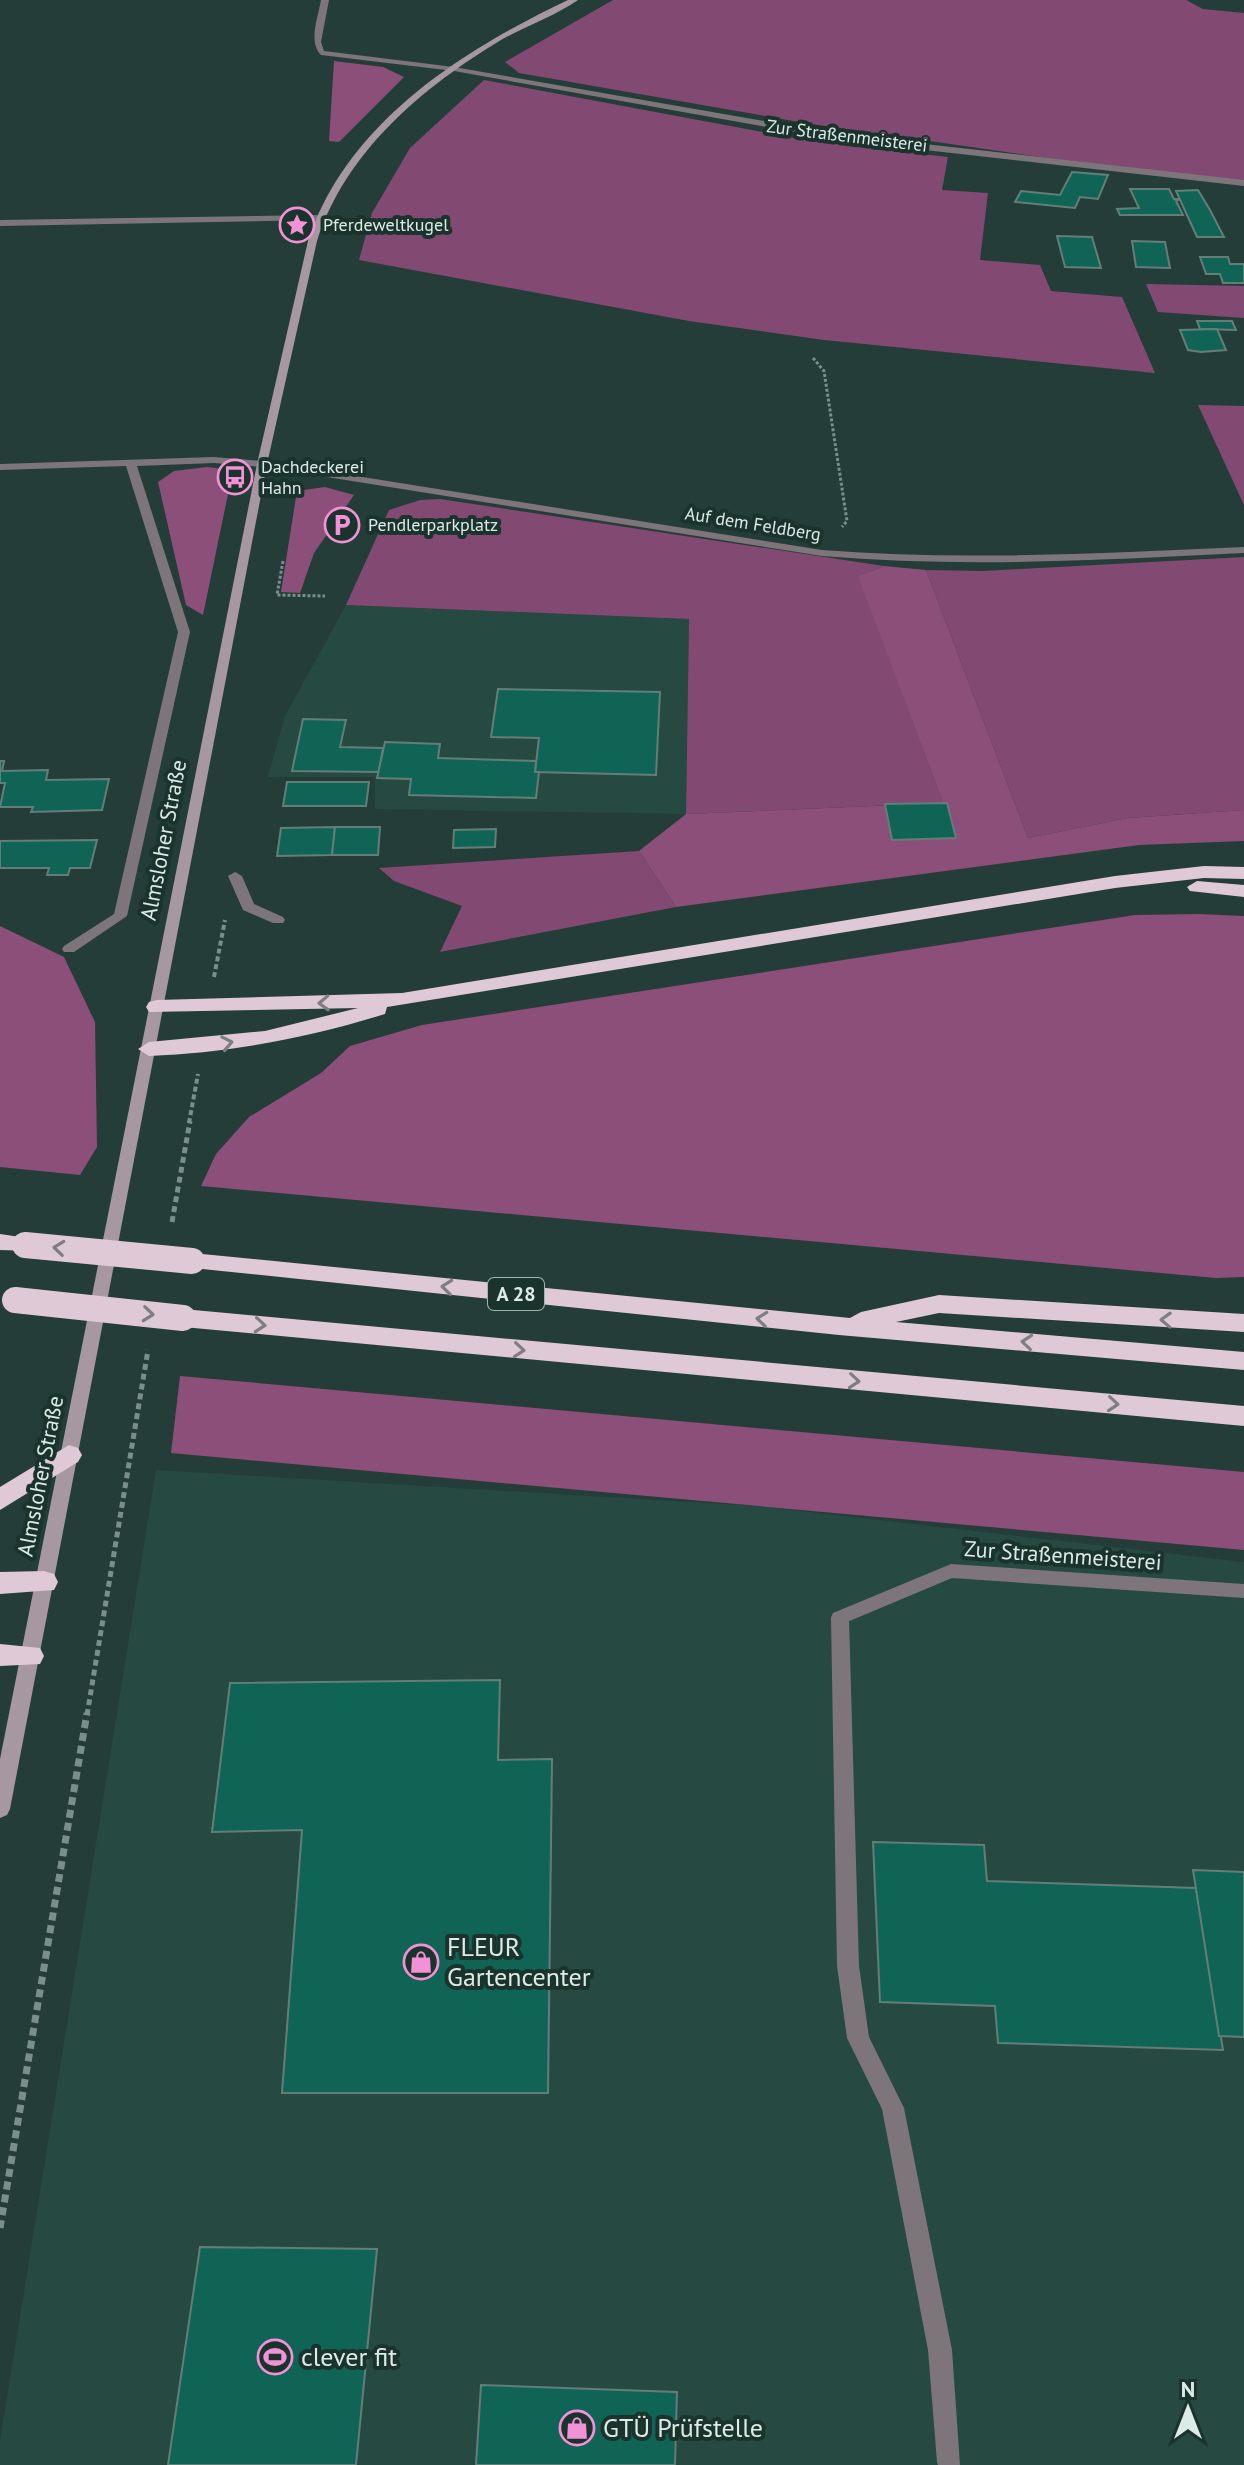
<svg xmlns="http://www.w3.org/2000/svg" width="1244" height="2465" font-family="'PT Sans',sans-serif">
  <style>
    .built { fill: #264941 }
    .green { fill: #824a72 }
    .forest { fill: #8b4f79 }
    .building { fill: #106456; stroke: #637e77; stroke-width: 2 }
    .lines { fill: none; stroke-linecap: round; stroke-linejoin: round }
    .path-far3 { stroke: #7b8f8a; stroke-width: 3; stroke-dasharray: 3 2; stroke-linecap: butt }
    .path-far2 { stroke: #7b8f8a; stroke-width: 4; stroke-dasharray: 5 3; stroke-linecap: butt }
    .path-far1 { stroke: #7b8f8a; stroke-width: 5; stroke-dasharray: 6 4; stroke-linecap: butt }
    .path { stroke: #7b8f8a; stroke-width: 7; stroke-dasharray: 8 5; stroke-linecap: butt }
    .lane { fill: #7e757b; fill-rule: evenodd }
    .street { fill: #7e757b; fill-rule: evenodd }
    .secondary { fill: #a697a0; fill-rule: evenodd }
    .highway { fill: #e0c9d7; fill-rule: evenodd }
    .highway-bridge { stroke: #e0c9d7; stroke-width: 26 }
    .oneway { stroke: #7d7e82 }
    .labels { text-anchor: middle; stroke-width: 8; stroke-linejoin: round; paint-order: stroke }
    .far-street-label { font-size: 18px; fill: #ddebe7; stroke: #1a332d }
    .far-poi-label { font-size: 18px; fill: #ddebe7; stroke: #1a332d; text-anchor: start }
    .shield { fill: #1a332d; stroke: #a2b4af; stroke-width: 2 }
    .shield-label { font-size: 20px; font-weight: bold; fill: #ddebe7 }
    .street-label { font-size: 22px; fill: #ddebe7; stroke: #1a332d }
    .near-poi-label { font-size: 26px; fill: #ddebe7; stroke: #1a332d; text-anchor: start }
  </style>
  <rect width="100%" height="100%" fill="#243d38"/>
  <g class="built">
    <path d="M 346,605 L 689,619 L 686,814 L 375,809 L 375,777 L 268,777 L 285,716 Z"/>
    <path d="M 156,1470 L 758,1506 L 1244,1562 L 1244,2465 L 0,2465 L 0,2441 Z"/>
  </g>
  <g class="green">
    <path d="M 613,0 L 1186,0 L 1203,9 L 1244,13 L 1244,181 L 1040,157 L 805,123 L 519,73 L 505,62 Z"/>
    <path d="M 484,80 L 811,141 L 948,157 L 942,190 L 988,193 L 980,260 L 1040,265 L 1051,291 L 1122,297 L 1155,373 L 824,340 L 689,321 L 359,260 L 372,213 L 410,148 Z"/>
    <path d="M 1146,284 L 1244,286 L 1244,318 L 1158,312 Z"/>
    <path d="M 1198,405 L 1244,406 L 1244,505 Z"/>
    <path d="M 440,499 L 884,566 L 859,576 L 943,803 L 686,814 L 689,619 L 346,605 L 389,510 L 420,500 Z"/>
    <path d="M 1244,557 L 1244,810 L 1128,818 L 1028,838 L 926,570 L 983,571 Z"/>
    <path d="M 639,851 L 676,907 L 440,952 L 462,906 L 394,881 L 379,868 Z"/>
  </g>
  <g class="forest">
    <path d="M 334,61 L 383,67 L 404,77 L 339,142 L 329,141 Z"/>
    <path d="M 207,467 L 233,470 L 203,615 L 186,605 L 158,482 L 174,471 Z"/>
    <path d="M 325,487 L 354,495 L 314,553 L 300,593 L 281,592 L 296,497 L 304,490 Z"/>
    <path d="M 884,566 L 926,570 L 1028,838 L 1128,818 L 1244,810 L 1244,841 L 1139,845 L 676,907 L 639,851 L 686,814 L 943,803 L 858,576 Z"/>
    <path d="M 1199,914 L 1244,916 L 1244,1277 L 1216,1278 L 201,1186 L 216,1154 L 249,1117 L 321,1073 L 350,1046 L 422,1025 L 1135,915 Z"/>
    <path d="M 0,926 L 64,957 L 95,1022 L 97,1147 L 80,1175 L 0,1167 Z"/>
    <path d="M 180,1376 L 1244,1472 L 1244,1550 L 171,1453 Z"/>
  </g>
  <g class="building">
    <path d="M 1072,172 L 1108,175 L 1098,199 L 1080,197 L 1075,208 L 1015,202 L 1021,191 L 1060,195 Z"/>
    <path d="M 1130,189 L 1169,189 L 1174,199 L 1180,199 L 1176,201 L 1183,215 L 1120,215 L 1117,209 L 1139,208 Z"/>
    <path d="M 1198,190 L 1210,210 L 1224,237 L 1197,237 L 1176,191 Z"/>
    <path d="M 1057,236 L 1092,237 L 1101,268 L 1065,267 Z"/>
    <path d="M 1132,241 L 1165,242 L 1170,268 L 1136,267 Z"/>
    <path d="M 1200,257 L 1228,257 L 1230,264 L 1244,264 L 1244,283 L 1223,283 L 1220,274 L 1206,274 Z"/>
    <path d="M 1197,321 L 1232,321 L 1236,330 L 1200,329 Z"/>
    <path d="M 1217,329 L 1226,350 L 1201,352 L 1188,350 L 1180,330 Z"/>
    <path d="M 498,689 L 660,692 L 656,775 L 535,772 L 539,738 L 491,737 Z"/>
    <path d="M 303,719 L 346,720 L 340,747 L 383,748 L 379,772 L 292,771 Z"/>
    <path d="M 385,742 L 440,744 L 438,758 L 536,761 L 535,772 L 539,772 L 536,798 L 409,795 L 411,779 L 377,778 Z"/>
    <path d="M 0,761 L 4,761 L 2,771 L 48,770 L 46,780 L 109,779 L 102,810 L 31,812 L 33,807 L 0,807 L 5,783 L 0,783 Z"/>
    <path d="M 287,782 L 369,782 L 366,806 L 283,806 Z"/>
    <path d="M 947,803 L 956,838 L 892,840 L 885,804 Z"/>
    <path d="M 335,827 L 332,855 L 277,856 L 281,828 Z"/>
    <path d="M 335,827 L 380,827 L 378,855 L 332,855 Z"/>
    <path d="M 496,829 L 495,847 L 453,848 L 454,830 Z"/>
    <path d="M 97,840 L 90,868 L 70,868 L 68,875 L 47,875 L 49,868 L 0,868 L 0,841 Z"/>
    <path d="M 500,1680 L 498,1760 L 552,1759 L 548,2093 L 282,2093 L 302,1830 L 212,1832 L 230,1683 Z"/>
    <path d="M 873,1842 L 984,1845 L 987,1881 L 1196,1888 L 1223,2050 L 998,2043 L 995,2006 L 880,2002 Z"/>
    <path d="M 1193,1870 L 1244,1872 L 1244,2037 L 1219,2036 Z"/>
    <path d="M 200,2247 L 377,2249 L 356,2465 L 168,2465 Z"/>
    <path d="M 481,2385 L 677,2392 L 675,2465 L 476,2465 Z"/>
  </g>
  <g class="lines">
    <g class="path-far3">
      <path d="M 813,358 L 824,371 L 847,521 L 842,527"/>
      <path d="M 283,561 L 277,595 L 325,596"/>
    </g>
    <g class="path-far2">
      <path d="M 214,977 L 225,920"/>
      <path d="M 189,1123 L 198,1074"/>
    </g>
    <g class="path-far1">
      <path d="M 172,1222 L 190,1121"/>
      <path d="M 87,1715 L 148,1350"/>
    </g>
    <path class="path" d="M 0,2228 L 87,1713"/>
    <g class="lane">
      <path d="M 324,215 L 324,219 L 321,220 L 0,226 L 0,220 Z"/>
      <path d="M 214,457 L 262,461 L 267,464 L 262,467 L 214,463 L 137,466 L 190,632 L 127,916 L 74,952 L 64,952 L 62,949 L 64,946 L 114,914 L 178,632 L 126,466 L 0,470 L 0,464 Z"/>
      <path d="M 235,872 L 242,876 L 254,904 L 283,917 L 285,920 L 283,923 L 273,923 L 243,910 L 228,876 Z"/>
      <path d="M 840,1611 L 847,1613 L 849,1618 L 859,1966 L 869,2037 L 904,2108 L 952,2350 L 960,2465 L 938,2465 L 937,2462 L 928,2350 L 882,2109 L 847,2038 L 837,1966 L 831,1618 L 833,1613 Z"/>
    </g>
    <g class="street">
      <path d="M 321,0 L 329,0 L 321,42 L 324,51 L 454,67 L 845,135 L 1244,180 L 1244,186 L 845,141 L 454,71 L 321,55 C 308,42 318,18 321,0 Z"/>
      <path d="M 262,461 L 822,550 C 963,561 1103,553 1244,547 L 1244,553 C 1103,560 963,568 822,556 L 258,466 L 257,464 Z"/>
      <path d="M 951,1564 L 1244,1584 L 1244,1598 L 952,1578 L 840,1625 L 833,1623 L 831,1618 L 833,1613 Z"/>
    </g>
    <path class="secondary" d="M 568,0 L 578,0 C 555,16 526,26 501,40 C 423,87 346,151 317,241 L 267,464 L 10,1809 L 7,1815 L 0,1818 L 0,1759 L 257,464 L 308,241 C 347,123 461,51 568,0 Z"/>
    <g class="highway">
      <path d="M 1204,866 L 1244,867 L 1244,879 L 1204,878 L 1115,888 L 387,1007 L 385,1014 C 307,1038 230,1053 149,1056 L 138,1049 L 149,1042 L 265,1031 L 358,1008 L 149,1012 L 146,1007 L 149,1002 L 157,1000 L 402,993 L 1115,876 Z"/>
      <path d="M 1197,881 L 1244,885 L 1244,897 L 1190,891 L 1187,887 Z"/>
      <path d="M 0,1234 L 34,1239 L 37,1245 L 34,1251 L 0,1250 Z"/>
      <path d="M 192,1253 L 850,1318 L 861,1312 L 939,1295 L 1244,1314 L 1244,1332 L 939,1313 L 896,1322 L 1244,1352 L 1244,1370 L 839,1335 L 183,1267 L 180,1261 L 183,1255 Z"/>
      <path d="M 183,1309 L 1244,1406 L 1244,1426 L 183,1327 L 174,1324 L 171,1318 L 174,1312 Z"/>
      <path d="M 69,1445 L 78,1448 L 82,1455 L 78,1462 L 0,1510 L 0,1487 Z"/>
      <path d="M 44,1571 L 54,1574 L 58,1582 L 54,1590 L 0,1594 L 0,1572 Z"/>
      <path d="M 0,1644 L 40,1648 L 44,1656 L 40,1664 L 0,1666 Z"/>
    </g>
    <g class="highway-bridge">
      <path d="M 25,1245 L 192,1261"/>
      <path d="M 15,1300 L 183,1318"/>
    </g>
  </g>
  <defs><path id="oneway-chevron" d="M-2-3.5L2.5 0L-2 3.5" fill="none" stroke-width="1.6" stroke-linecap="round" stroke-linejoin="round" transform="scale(2)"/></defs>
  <g class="oneway">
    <use href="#oneway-chevron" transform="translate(324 1003) rotate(178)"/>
    <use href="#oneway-chevron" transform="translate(227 1043) rotate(-11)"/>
    <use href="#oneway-chevron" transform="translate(59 1248) rotate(-174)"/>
    <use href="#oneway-chevron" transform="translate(447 1287) rotate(-174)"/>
    <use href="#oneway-chevron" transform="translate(148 1314) rotate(6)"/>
    <use href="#oneway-chevron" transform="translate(762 1319) rotate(-174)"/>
    <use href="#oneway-chevron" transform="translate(1166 1320) rotate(-178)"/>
    <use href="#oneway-chevron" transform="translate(260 1325) rotate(5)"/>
    <use href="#oneway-chevron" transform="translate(1027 1342) rotate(-175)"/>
    <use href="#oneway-chevron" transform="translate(519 1350) rotate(5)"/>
    <use href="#oneway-chevron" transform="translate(854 1381) rotate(5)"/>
    <use href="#oneway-chevron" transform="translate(1113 1404) rotate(5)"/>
  </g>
  <defs>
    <g id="sight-ring" transform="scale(1.8)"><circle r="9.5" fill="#1a332d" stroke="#f391d6" stroke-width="1.5"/><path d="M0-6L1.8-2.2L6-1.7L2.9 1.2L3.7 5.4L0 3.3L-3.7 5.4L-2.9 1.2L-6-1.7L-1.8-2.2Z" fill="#f391d6"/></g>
    <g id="bus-ring" transform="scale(1.8)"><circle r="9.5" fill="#1a332d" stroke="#f391d6" stroke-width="1.5"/><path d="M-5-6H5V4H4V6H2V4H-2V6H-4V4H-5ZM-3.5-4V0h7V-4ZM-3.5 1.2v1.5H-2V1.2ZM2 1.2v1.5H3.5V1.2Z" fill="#f391d6"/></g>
    <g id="parking-ring" transform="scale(1.8)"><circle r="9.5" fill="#1a332d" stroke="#f391d6" stroke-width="1.5"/><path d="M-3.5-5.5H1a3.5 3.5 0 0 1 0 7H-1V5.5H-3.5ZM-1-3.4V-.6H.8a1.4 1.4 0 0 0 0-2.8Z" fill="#f391d6"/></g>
    <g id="shop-ring" transform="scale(1.8)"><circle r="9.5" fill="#1a332d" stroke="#f391d6" stroke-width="1.5"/><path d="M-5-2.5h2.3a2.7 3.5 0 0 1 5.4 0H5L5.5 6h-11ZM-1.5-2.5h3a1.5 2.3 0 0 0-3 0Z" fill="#f391d6"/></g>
    <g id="stadium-ring" transform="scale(1.8)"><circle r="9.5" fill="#1a332d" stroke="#f391d6" stroke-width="1.5"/><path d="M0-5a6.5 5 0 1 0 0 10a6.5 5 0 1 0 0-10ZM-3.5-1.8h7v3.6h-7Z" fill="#f391d6"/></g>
  </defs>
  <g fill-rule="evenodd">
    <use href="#sight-ring" x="297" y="225"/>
    <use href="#bus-ring" x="235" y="477"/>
    <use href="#parking-ring" x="342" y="525"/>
    <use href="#shop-ring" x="421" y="1962"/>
    <use href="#stadium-ring" x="275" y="2357"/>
    <use href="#shop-ring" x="577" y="2428"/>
  </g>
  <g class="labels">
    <g class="far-street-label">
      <text transform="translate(847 136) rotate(7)" y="6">Zur Straßenmeisterei</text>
      <text transform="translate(753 524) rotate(9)" y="6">Auf dem Feldberg</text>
    </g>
    <g class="far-poi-label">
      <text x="323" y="231">Pferdeweltkugel</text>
      <text x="261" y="473">Dachdeckerei<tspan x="261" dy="21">Hahn</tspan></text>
      <text x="368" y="531">Pendlerparkplatz</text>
    </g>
    <rect class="shield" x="488" y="1278" width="56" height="32" rx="6"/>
    <g class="shield-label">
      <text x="516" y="1301">A 28</text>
    </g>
    <g class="street-label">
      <text transform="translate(163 840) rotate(-79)" y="8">Almsloher Straße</text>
      <text transform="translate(40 1476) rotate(-79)" y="8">Almsloher Straße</text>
      <text transform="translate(1063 1555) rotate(4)" y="8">Zur Straßenmeisterei</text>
    </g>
    <g class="near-poi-label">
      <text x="447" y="1956">FLEUR<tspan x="447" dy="30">Gartencenter</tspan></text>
      <text x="301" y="2366">clever fit</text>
      <text x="603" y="2437">GTÜ Prüfstelle</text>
    </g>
  </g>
  <g transform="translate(1188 2409)" stroke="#1a332d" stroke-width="6" paint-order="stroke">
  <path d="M0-6L14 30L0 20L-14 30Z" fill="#ddebe7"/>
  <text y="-12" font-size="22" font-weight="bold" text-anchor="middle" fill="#ddebe7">N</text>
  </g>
</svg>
